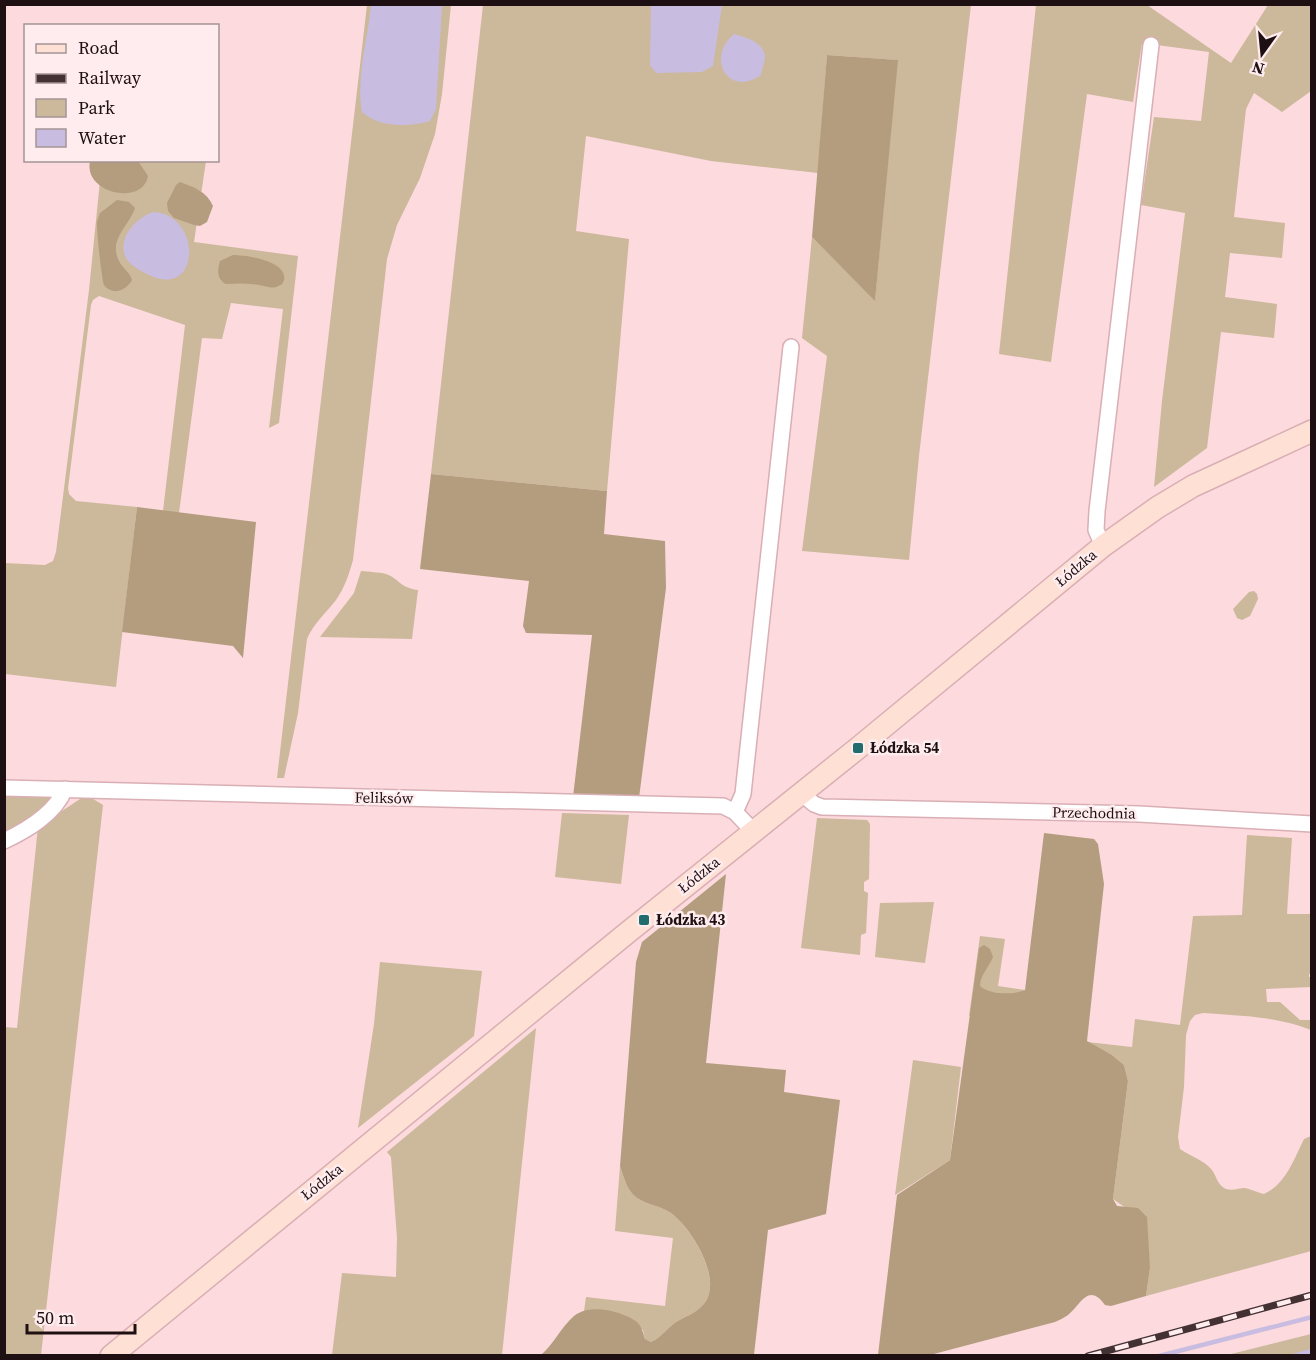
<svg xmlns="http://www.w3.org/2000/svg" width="1316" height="1360" font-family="'Source Serif 4',serif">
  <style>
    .green { fill: #ccb89a }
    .forest { fill: #b39d7e }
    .water { fill: #c8bde0 }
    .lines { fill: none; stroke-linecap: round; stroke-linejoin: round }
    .stream { stroke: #c8bde0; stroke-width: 4.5 }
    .street-casing { stroke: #d9afb5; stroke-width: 18 }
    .secondary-casing { stroke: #d9afb5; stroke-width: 24 }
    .street { stroke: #fff; stroke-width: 15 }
    .secondary { stroke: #fee0d4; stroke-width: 21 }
    .rail-casing { stroke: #433133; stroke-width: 7 }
    .rail { stroke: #feecee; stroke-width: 4.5; stroke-dasharray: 14; stroke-linecap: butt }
    .poi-dot { fill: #216d6e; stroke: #feecee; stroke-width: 2 }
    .labels { text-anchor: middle; stroke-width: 5; stroke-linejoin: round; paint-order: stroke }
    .street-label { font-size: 15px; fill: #1e1012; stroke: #feecee }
    .poi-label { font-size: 15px; font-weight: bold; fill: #1e1012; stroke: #feecee; text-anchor: start }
  </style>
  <rect width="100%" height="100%" fill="#fddade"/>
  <g class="green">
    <path d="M 367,5 L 451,5 L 442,94 L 435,134 L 420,178 L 397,225 L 387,259 L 353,560 C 349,574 345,587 336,600 C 326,613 313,624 307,639 L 298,713 L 284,778 L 277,778 Z"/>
    <path d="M 483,5 L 971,5 L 919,456 L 909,560 L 802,551 L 827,356 L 802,338 L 812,237 L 875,300 L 897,60 L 827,55 L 818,173 L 711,161 L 586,136 L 576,231 L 629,239 L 607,491 L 431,474 Z"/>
    <path d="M 1036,5 L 1147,5 L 1231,63 L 1268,5 L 1311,5 L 1311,91 L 1282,112 L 1254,93 L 1246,109 L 1234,217 L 1285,223 L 1282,258 L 1230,253 L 1225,297 L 1277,304 L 1274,338 L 1221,332 L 1207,448 L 1154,487 L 1162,401 L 1185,213 L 1141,205 L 1154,117 L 1201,121 L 1209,52 L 1142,43 L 1133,102 L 1087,94 L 1051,362 L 999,354 Z"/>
    <path d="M 102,161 L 206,161 L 194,242 L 298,256 L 279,423 L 269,428 L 283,309 L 231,303 L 222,339 L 202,338 L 179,513 L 163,511 L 185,325 L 99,296 L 93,300 L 91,305 L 68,488 L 69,494 L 76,501 L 137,507 L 116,687 L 5,674 L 4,563 L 45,565 L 53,561 L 56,552 L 89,290 Z"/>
    <path d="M 361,571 C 369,572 379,572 386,574 C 400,579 398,587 418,590 L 412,639 L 320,637 L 354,593 Z"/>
    <path d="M 1254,591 L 1257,594 L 1258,599 L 1250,616 L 1242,620 L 1237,618 L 1233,609 L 1249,592 Z"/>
    <path d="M 5,794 L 70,795 L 5,833 Z"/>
    <path d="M 83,797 L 90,797 L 103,805 L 41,1355 L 5,1355 L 4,1027 L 17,1028 L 38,827 Z"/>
    <path d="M 562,813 L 629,815 L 621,884 L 555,877 Z"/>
    <path d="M 817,818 L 867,820 L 870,824 L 869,879 L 864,882 L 864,891 L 868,893 L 866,933 L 861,935 L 860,955 L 801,948 Z"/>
    <path d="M 1247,835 L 1292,838 L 1287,914 L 1311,914 L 1312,973 L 1309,974 L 1309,977 L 1311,977 L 1311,987 L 1266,989 L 1267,1002 L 1280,1002 L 1300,1020 L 1311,1020 L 1311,1030 C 1275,1016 1242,1016 1203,1013 L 1195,1015 L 1190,1021 L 1186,1035 L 1184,1087 L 1178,1137 L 1180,1149 C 1191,1157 1203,1159 1212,1170 C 1217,1177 1217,1185 1226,1189 C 1233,1191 1239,1188 1245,1188 C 1251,1189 1258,1193 1264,1194 C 1286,1184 1294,1159 1304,1139 L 1311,1136 L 1311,1251 L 1146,1296 L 1150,1268 L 1138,1208 L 1126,1208 L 1113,1199 L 1128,1081 L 1124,1065 L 1112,1055 L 1087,1042 L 1132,1047 L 1135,1019 L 1180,1025 L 1193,916 L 1242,915 Z"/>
    <path d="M 934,902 L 925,963 L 875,957 L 880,903 Z"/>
    <path d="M 980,936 L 1005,939 L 998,986 L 1025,990 L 969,1016 Z"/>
    <path d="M 380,962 L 482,971 L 474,1036 L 358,1128 L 374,1024 Z"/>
    <path d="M 536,1028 L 502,1355 L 332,1355 L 342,1273 L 396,1277 L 397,1238 L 391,1157 L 387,1152 Z"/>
    <path d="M 913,1060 L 961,1067 L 950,1160 L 895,1195 Z"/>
    <path d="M 620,1166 C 624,1178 627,1191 637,1198 C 647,1205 661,1206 671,1213 C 691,1228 718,1273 708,1297 C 702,1311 688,1315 676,1322 C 667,1328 661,1338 651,1342 L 645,1339 L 643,1330 L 597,1310 L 584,1311 L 586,1297 L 665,1306 L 673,1238 L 615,1231 Z"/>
    <path d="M 1311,1334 L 1311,1355 L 1227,1355 Z"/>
  </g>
  <g class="forest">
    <path d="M 827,55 L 898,60 L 875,301 L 812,237 Z"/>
    <path d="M 90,161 L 138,161 L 148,176 C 143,206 83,194 90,161 Z"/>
    <path d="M 180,182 C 194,187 207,192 213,206 L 207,222 L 200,226 L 194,225 L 174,218 L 168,211 L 167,203 L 176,185 Z"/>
    <path d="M 117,200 L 129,202 L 135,208 C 129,226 108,240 119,261 C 122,268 130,272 132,280 C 129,286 123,290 117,291 C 111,291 107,289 104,285 C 102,281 96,227 97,222 C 98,219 99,215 100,213 Z"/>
    <path d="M 233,255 C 246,255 288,261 284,280 C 283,283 282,285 278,286 C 274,289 269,287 264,286 C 251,283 239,283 226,284 C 217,279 217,271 220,261 Z"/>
    <path d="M 431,474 L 607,491 L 604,534 L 665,541 L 666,588 L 639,798 L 573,797 L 592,635 L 526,633 L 523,626 L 529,581 L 420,569 Z"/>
    <path d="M 137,507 L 256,522 L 243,658 L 233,646 L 122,632 Z"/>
    <path d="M 1044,833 L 1094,839 L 1098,844 L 1104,884 L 1087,1041 L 1112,1055 L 1124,1065 L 1128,1081 L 1113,1199 L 1117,1206 L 1138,1208 L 1147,1217 L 1150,1268 L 1146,1296 L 1111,1306 L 1105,1305 C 1088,1282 1081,1305 1068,1315 C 1064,1318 1059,1320 1055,1322 L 930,1355 L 878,1355 L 897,1195 L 950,1160 L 979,948 L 984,945 L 990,949 L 993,957 C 989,967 980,975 980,986 C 989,995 1014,995 1025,990 Z"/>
    <path d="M 726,874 L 706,1063 L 786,1070 L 784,1092 L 840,1100 L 826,1214 L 768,1230 L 754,1355 L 541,1355 C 554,1344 561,1327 574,1316 C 590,1303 622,1311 637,1322 C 642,1327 643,1333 645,1339 L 651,1342 C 661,1338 667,1328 676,1322 C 688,1315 702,1311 708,1297 C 718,1272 691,1228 671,1213 C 661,1206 647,1205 637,1198 C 627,1191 624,1178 620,1166 L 636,962 L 642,942 Z"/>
  </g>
  <g class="water">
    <path d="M 371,5 L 442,5 L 436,109 L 430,121 C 409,127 379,128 362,112 C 356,77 368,39 371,5 Z"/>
    <path d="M 651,5 L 722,5 L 713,66 L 702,72 L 656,73 L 650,65 Z"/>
    <path d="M 734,34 C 744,37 764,42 765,56 C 765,61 762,69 761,75 C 727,98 706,57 734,34 Z"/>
    <path d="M 154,212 C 204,216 200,302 147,274 C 141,271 132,266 128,261 C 114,242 135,217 154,212 Z"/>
  </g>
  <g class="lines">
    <g class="stream">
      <path d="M 1159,1356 L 1312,1317"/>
      <path d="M 1294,1356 L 1312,1351"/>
    </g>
    <g class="street-casing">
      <g id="street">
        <path d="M 1103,546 L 1096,530 L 1097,511 L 1151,45"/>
        <path d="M 4,788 L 723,806 L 735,812 L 754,832"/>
        <path d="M 801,793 L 814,804 L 822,807 L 1139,814 L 1312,824"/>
        <path d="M 735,812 L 743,794 L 791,347"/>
        <path d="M 4,841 C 27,830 55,814 65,789"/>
      </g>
    </g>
    <g class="secondary-casing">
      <path id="secondary" d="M 111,1356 L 627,933 L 858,748 L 1103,546 L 1158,507 L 1193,486 L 1312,431"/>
    </g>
    <use href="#street" class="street"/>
    <use href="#secondary" class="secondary"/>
    <g class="rail-casing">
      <path id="rail" d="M 1088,1356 L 1312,1295"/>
    </g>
    <use href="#rail" class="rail"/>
  </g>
  <g class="poi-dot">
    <rect x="852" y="742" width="12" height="12" rx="3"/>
    <rect x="638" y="914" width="12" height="12" rx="3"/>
  </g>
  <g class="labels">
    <g class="street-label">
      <text transform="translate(1076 568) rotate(-40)" y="5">Łódzka</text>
      <text transform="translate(384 798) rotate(1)" y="5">Feliksów</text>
      <text transform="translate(1094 813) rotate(1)" y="5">Przechodnia</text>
      <text transform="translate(699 875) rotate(-39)" y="5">Łódzka</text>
      <text transform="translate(322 1182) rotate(-39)" y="5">Łódzka</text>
    </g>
    <g class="poi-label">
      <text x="870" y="753">Łódzka 54</text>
      <text x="656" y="925">Łódzka 43</text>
    </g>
  </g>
  <rect width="1316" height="1360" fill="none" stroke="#1e1012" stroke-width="12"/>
  <rect x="24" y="24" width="195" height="138" fill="#feecee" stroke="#a49496" stroke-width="1.5"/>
  <rect x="36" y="44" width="30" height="9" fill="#fee0d4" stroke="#a49496" stroke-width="1.5"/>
  <text x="78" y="54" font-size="18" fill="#1e1012">Road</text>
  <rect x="36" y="74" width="30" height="9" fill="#433133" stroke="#a49496" stroke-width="1.5"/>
  <text x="78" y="84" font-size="18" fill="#1e1012">Railway</text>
  <rect x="36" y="99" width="30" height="18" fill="#ccb89a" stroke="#a49496" stroke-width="1.5"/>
  <text x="78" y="114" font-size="18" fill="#1e1012">Park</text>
  <rect x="36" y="129" width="30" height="18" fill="#c8bde0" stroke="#a49496" stroke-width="1.5"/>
  <text x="78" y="144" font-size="18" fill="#1e1012">Water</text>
  <g transform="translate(1262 54) rotate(195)" stroke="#feecee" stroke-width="4.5" paint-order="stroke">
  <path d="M0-4.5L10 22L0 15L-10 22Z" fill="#1e1012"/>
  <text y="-9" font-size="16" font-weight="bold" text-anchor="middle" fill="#1e1012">N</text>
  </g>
  <path d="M27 1324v9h108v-9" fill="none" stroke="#1e1012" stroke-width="3"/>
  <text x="36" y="1324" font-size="18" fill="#1e1012" stroke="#feecee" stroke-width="4.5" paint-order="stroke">50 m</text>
</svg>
